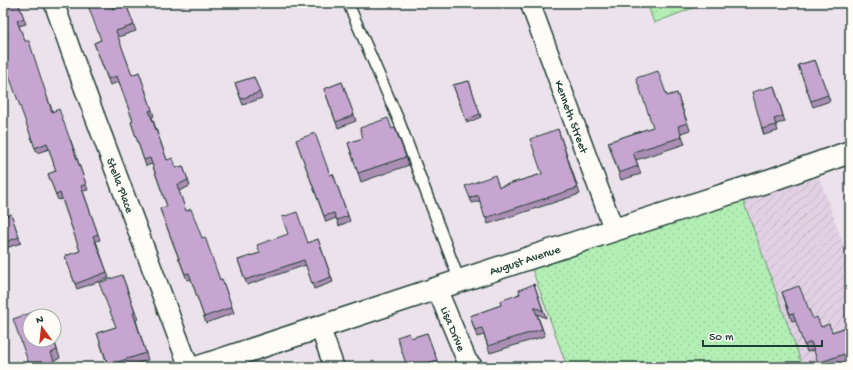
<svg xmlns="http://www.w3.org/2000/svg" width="853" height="370" font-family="'Gochi Hand',sans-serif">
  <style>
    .industrial { fill: url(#industrial-furrows) }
    .grass { fill: url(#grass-dots); stroke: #699674 }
    .forest { fill: url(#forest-crowns); stroke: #699674 }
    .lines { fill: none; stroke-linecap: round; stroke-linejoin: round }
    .service-casing { stroke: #1f3d34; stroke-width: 13 }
    .minor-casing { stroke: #1f3d34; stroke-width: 22 }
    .tertiary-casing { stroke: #1f3d34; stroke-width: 25 }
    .service { stroke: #fdfcf7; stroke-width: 10 }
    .minor { stroke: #fdfcf7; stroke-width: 19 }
    .tertiary { stroke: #fdfcf7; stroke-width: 22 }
    .wall { fill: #aa8eb3; stroke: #1f3d34 }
    .building { fill: #c6a5d0; stroke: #1f3d34 }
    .labels { text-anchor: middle; stroke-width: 3; stroke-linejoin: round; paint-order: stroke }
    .street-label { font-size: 12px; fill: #1f3d34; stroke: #fdfcf7 }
  </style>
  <defs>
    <pattern id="industrial-furrows" width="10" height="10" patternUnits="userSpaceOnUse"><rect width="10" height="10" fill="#e1d0e3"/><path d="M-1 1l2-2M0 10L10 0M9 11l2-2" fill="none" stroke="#c1b4c3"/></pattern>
    <pattern id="grass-dots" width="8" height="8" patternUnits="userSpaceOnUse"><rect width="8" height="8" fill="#b3efb5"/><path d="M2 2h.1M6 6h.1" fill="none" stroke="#9ace9c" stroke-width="1.8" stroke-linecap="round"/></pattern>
    <pattern id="forest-crowns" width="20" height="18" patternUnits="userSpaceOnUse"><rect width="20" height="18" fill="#b3efb5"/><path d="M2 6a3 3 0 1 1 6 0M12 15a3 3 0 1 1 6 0" fill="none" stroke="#9ace9c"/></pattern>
  </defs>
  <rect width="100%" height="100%" fill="#ece2eb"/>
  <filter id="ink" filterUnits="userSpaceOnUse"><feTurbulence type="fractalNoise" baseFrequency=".025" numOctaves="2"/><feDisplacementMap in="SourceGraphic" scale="8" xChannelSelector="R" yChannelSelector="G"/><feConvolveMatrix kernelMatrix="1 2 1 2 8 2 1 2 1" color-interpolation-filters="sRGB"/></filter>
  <g filter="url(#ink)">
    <path class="industrial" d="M 819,177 L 850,263 L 850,367 L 803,367 L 743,200 Z"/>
    <path class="grass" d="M 743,200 L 803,367 L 567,367 L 532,269 Z"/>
    <path class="forest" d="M 647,3 L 706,3 L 654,23 Z"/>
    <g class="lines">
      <g class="service-casing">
        <path id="service" d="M 348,3 L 399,121 L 460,282"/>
      </g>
      <g class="minor-casing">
        <g id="minor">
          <path id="s1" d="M 54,3 L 82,82 L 189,367"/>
          <path id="s2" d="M 530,3 L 614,230"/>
          <path id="s3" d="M 437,289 L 467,361 L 473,367"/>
          <path d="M 320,327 L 334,367"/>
        </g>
      </g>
      <g class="tertiary-casing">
        <g id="tertiary">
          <path id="s4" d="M 199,367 L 614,230 L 768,181 L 850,152"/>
        </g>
      </g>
      <use href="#service" class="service"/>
      <use href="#minor" class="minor"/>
      <use href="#tertiary" class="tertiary"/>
    </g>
    <g class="wall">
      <path d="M 18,3 L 26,24 L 19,26 L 53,112 L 71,141 L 88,190 L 83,191 L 100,240 L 96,241 L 109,278 L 77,289 L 65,256 L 80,251 L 62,199 L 58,200 L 48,174 L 56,171 L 49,149 L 37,153 L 10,76 L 5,78 L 4,75 L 3,75 L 3,39 L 8,37 Z"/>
      <path d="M 126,4 L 136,31 L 118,37 L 132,75 L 139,72 L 154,116 L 152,117 L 167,160 L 176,168 L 183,166 L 190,186 L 179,191 L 186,211 L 202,238 L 220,280 L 222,279 L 234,313 L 206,323 L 191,279 L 187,280 L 160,209 L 167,206 L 152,164 L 146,166 L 131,122 L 133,121 L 119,82 L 110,85 L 94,43 L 101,40 L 113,9 Z"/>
      <path d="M 815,60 L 830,101 L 813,107 L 798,65 Z"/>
      <path d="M 254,77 L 262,98 L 243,105 L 235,83 Z"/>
      <path d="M 469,81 L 481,117 L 467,123 L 453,85 Z"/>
      <path d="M 342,82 L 356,121 L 338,128 L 324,89 Z"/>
      <path d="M 774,86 L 785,122 L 776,124 L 778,131 L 764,135 L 762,129 Z"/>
      <path d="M 677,93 L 690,130 L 681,133 L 685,144 L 636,160 L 641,174 L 621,180 L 608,142 L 653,127 L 667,96 Z"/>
      <path d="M 395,128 L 409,165 L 361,182 L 348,143 Z"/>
      <path d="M 558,129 L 580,194 L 488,224 L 480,201 L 472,203 L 470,198 L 499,187 L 542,174 Z"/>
      <path d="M 296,140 L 330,175 L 333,174 L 350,221 L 339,226 L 336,218 L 326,222 Z"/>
      <path d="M 11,214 L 21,243 L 3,249 L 3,217 Z"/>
      <path d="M 318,239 L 333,282 L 314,289 L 306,265 L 247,285 L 238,260 L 260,253 L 308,243 Z"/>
      <path d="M 122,275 L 138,319 L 136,320 L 148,360 L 126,367 L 108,367 L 97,333 L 116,327 Z"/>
      <path d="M 534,284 L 546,318 L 537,314 L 545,336 L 490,353 L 484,335 L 477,337 L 470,316 L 501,305 Z"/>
      <path d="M 782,292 L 821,327 L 832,332 L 850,326 L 850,361 L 832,367 L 820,367 L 814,350 L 807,352 L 796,320 L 792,321 Z"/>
      <path d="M 427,333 L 439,367 L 407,367 L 411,338 Z"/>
      <path d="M 54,340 L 60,358 L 54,361 L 56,367 L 30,367 Z"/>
    </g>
    <g class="building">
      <path d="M 3,3 L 18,3 L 24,18 L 17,21 L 25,41 L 29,41 L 52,112 L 59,109 L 86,184 L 81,186 L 98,234 L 93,236 L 107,272 L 75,284 L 65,256 L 80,251 L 60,193 L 56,195 L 48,174 L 56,171 L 47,143 L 35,148 L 7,70 L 3,72 L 3,39 L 8,37 L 3,23 Z"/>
      <path d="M 87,3 L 111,3 L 113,9 L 126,4 L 134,25 L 116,31 L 132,75 L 139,72 L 152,110 L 149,111 L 167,160 L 173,158 L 176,168 L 183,166 L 188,180 L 177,185 L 186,211 L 191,209 L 202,238 L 205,237 L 220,280 L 222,279 L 232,307 L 204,317 L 189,273 L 185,274 L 160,209 L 167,206 L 150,158 L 144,160 L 131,122 L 133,121 L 117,76 L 108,79 L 94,43 L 101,40 Z"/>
      <path d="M 850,40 L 850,54 L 846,42 Z"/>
      <path d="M 815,60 L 828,95 L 811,101 L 798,65 Z"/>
      <path d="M 658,71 L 667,96 L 677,93 L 687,123 L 678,126 L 682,137 L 633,152 L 638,166 L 619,173 L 608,142 L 653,127 L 636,78 Z"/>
      <path d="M 254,77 L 260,92 L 241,99 L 235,83 Z"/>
      <path d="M 469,81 L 480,114 L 466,120 L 453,85 Z"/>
      <path d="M 342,82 L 354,115 L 336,122 L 324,89 Z"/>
      <path d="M 774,86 L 783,116 L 774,119 L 776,125 L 762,129 L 752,92 Z"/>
      <path d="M 388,118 L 392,129 L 395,128 L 406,157 L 358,173 L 348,143 L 363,138 L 360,128 Z"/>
      <path d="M 558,129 L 577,188 L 485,218 L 478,195 L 470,198 L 465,186 L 495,175 L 499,187 L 542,174 L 530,139 Z"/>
      <path d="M 315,133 L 330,175 L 333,174 L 348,216 L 337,220 L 334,213 L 324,216 L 296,140 Z"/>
      <path d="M 297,212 L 308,243 L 318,239 L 331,277 L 312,284 L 304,260 L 245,280 L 238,260 L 260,253 L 257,245 L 288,234 L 282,217 Z"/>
      <path d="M 11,214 L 19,237 L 3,243 L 3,217 Z"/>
      <path d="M 122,275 L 135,312 L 133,313 L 146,353 L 108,365 L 97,333 L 116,327 L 99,283 Z"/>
      <path d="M 534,284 L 543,311 L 534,307 L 542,329 L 488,346 L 482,328 L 475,330 L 470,316 L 501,305 L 500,301 L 520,294 L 519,290 Z"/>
      <path d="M 799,286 L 813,319 L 817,317 L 821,327 L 829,324 L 832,332 L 850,326 L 850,352 L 818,363 L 811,342 L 804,345 L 793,313 L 790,314 L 782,292 Z"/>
      <path d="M 43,309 L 45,316 L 30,316 L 30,340 L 54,340 L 57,350 L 51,353 L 54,361 L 38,367 L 30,367 L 13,319 Z"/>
      <path d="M 409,333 L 411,338 L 427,333 L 437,360 L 428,363 L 429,367 L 407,367 L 397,337 Z"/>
    </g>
  </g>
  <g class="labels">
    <g class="street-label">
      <text dy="4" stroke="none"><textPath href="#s2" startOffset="121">Kenneth Street</textPath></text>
      <text dy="4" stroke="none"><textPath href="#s1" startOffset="194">Stella Place</textPath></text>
      <text dy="4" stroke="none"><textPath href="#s4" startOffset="343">August Avenue</textPath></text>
      <text dy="4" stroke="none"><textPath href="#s3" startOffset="43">Lisa Drive</textPath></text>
    </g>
  </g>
  <rect width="853" height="370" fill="none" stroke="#fdfcf7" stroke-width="16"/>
  <rect x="8" y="8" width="837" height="354" fill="none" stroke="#1f3d34" stroke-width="1.5" filter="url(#ink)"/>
  <g transform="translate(42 328) rotate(345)"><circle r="19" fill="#fdfcf7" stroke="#a4b0a9"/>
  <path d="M0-3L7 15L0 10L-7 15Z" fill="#c8321e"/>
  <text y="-6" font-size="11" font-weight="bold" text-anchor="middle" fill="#1f3d34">N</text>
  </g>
  <path d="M703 340v6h119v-6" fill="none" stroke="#1f3d34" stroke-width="2"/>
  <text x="709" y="340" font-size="12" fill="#1f3d34" stroke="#fdfcf7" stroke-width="3" paint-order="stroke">50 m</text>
</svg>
